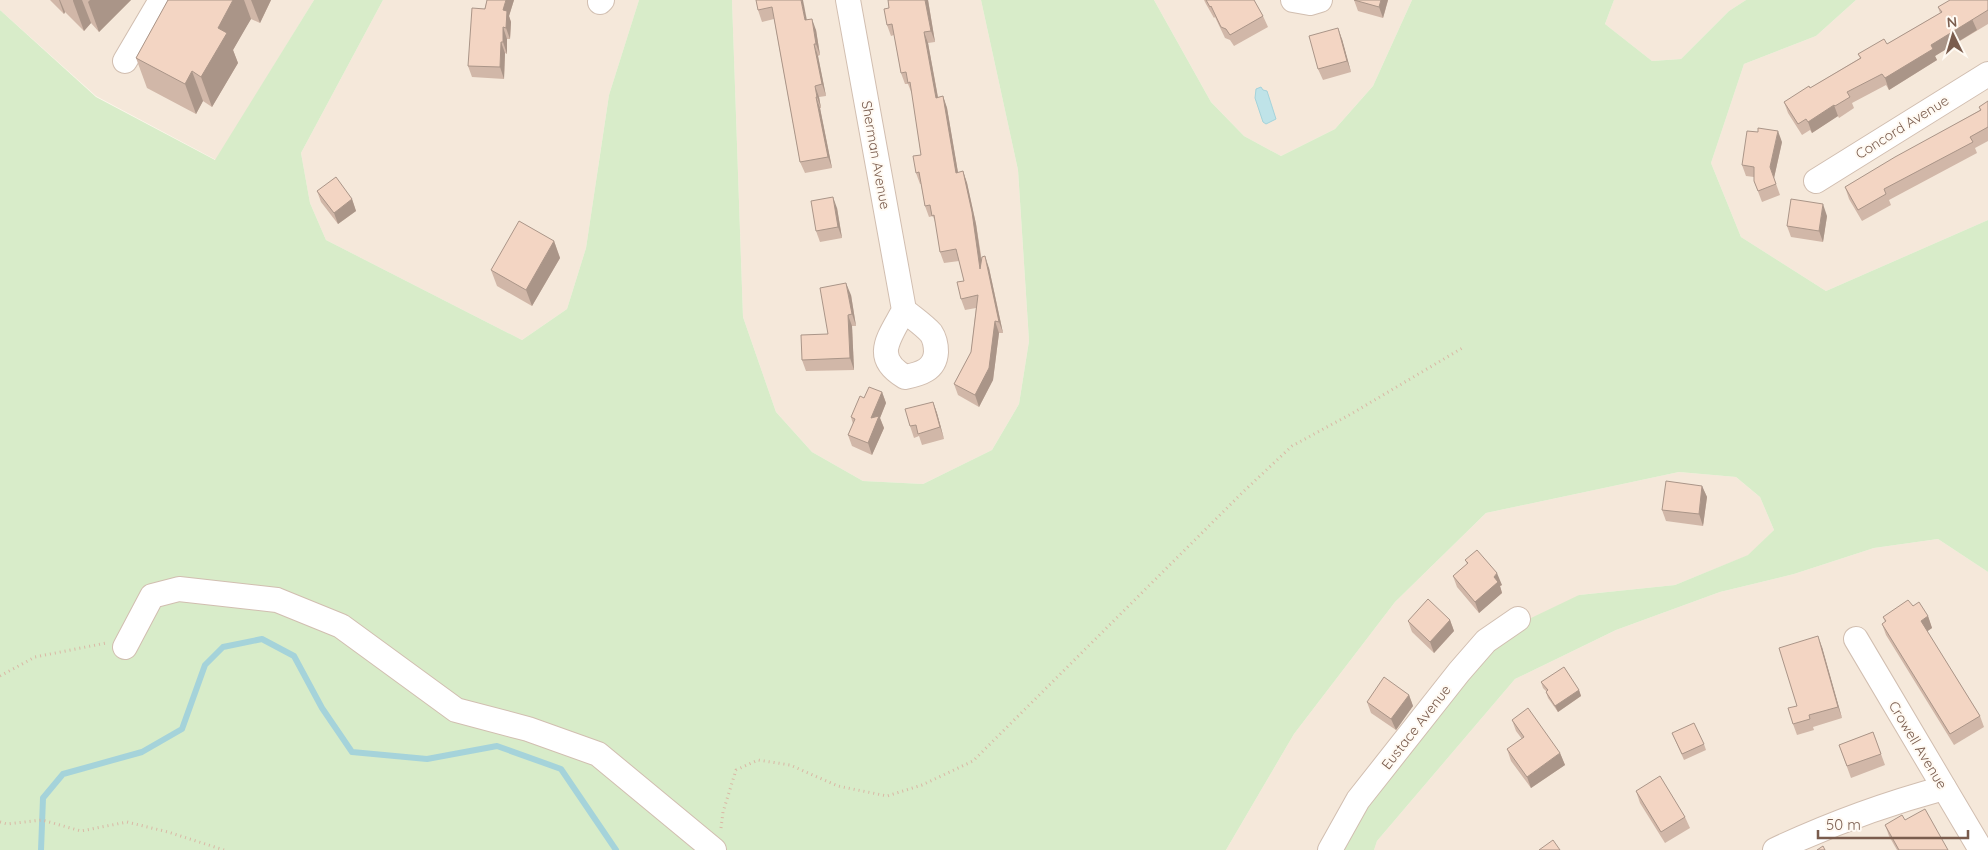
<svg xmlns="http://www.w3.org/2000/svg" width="1988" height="850" font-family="Quicksand,sans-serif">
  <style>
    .residential { fill: #f5e8da }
    .green { fill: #d8ecc9 }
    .water { fill: #bfe3e8; stroke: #a5d3da }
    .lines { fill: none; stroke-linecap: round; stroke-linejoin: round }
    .stream { stroke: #a5d3da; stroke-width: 6 }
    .minor-casing { stroke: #d1beb0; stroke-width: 26 }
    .path { stroke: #d9b8a5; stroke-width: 3; stroke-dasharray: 1 4; stroke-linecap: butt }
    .minor { stroke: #fff; stroke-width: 24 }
    .wall { fill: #d1b7a8 }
    .shaded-wall { fill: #aa9588 }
    .building { fill: #f3d5c3; stroke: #aa9588 }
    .labels { text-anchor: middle; stroke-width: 4; stroke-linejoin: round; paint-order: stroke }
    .street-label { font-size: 14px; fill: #7a5c4d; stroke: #fffaf3 }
  </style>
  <rect width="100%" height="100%" fill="#fdf6ec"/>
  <g class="residential">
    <path d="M 0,0 L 314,0 L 216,160 L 96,96 L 0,10 Z"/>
    <path d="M 383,0 L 639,0 L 609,95 L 586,248 L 567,309 L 522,340 L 326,240 L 310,203 L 301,153 Z"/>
    <path d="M 732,0 L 981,0 L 1018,170 L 1029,341 L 1019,404 L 992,450 L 923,484 L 863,481 L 812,452 L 776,412 L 743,317 Z"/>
    <path d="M 1154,0 L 1412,0 L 1373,86 L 1335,129 L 1281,156 L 1244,136 L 1211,102 Z"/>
    <path d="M 1614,0 L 1746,0 L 1729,11 L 1681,59 L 1652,61 L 1605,24 Z"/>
    <path d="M 1856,0 L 1988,0 L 1988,220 L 1826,291 L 1741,237 L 1711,163 L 1744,64 L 1816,36 Z"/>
    <path d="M 1679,472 L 1736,477 L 1760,497 L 1774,530 L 1749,555 L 1675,585 L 1579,595 L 1342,850 L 1226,850 L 1294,734 L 1395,602 L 1486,513 Z"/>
    <path d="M 1938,539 L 1988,572 L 1988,850 L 1374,850 L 1377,841 L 1515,679 L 1616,630 L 1720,592 L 1794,574 L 1874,548 Z"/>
  </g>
  <path class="green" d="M 314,0 L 383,0 L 301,153 L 310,203 L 326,240 L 522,340 L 567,309 L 586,248 L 609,95 L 639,0 L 732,0 L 743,317 L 776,412 L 812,452 L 863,481 L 923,484 L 992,450 L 1019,404 L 1029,341 L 1018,170 L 981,0 L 1154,0 L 1211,102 L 1244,136 L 1281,156 L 1335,129 L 1373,86 L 1412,0 L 1614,0 L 1605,24 L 1652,61 L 1681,59 L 1729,11 L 1746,0 L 1856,0 L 1816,36 L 1744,64 L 1711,163 L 1741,237 L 1826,291 L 1988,220 L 1988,572 L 1938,539 L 1874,548 L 1794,574 L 1720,592 L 1616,630 L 1515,679 L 1377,841 L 1374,850 L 1342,850 L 1370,797 L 1478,662 L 1531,618 L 1579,595 L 1675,585 L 1748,555 L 1774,530 L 1760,497 L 1736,477 L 1679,472 L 1486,513 L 1395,602 L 1294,734 L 1226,850 L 0,850 L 0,10 L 96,97 L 215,160 Z"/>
  <path class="water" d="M 1261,87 L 1263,90 L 1267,91 L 1276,119 L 1266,124 L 1263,122 L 1255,98 L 1256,89 Z"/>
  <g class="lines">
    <path class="stream" d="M 41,850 L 43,798 L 63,774 L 142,752 L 182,729 L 205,665 L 223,647 L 262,639 L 294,656 L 322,708 L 352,752 L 427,759 L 497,746 L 561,769 L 616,850"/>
    <g class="minor-casing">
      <g id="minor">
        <path d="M 848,0 L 904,310 C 890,337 871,357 905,377 C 920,374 935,370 936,352 C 936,345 935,339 931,333 C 924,325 912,317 904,310"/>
        <path d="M 1293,0 L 1310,3 L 1320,0"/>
        <path d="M 600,2 L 602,0"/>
        <path d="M 125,61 L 161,0"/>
        <path d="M 1816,181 L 1988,74"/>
        <path d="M 1856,639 L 1981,850"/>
        <path d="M 125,647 L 152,596 L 179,589 L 277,600 L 341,626 L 456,710 L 528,729 L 598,754 L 714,850"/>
        <path d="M 1330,850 L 1358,800 L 1459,672 L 1486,641 L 1518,619"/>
        <path d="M 1775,850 C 1830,824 1885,804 1944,788"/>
      </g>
    </g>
    <g class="path">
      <path d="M 0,676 L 35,657 L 106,643"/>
      <path d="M 0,822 L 7,824 L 42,820 L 81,831 L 127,822 L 168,832 L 224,850"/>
      <path d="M 721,828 L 723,812 L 736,770 L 758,760 L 790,765 L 838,786 L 887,796 L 922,785 L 973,761 L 1244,491 L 1292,446 L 1351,414 L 1464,347"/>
    </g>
    <use href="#minor" class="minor"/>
  </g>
  <g class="wall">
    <path d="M 50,0 L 131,0 L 99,32 L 91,23 L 84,31 L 65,12 L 64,14 Z"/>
    <path d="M 168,0 L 271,0 L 260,23 L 251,19 L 246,27 L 233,50 L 238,63 L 212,107 L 203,101 L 196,114 L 147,88 L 136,58 Z"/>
    <path d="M 487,0 L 514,0 L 509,16 L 511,22 L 510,39 L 507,39 L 507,54 L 505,53 L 504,79 L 472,77 L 468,66 Z"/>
    <path d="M 756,0 L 807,20 L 816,30 L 820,55 L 818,56 L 826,96 L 819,97 L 821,108 L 820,108 L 832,168 L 805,173 L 800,162 L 774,19 L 762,22 L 758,10 Z"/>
    <path d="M 888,0 L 928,0 L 935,42 L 928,43 L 938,97 L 943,96 L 947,108 L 958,173 L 963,171 L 967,183 L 976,224 L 982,261 L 989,268 L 1003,333 L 999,333 L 993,380 L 979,407 L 958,395 L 954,384 L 971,352 L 976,308 L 965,310 L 961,299 L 964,281 L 959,261 L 944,263 L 940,252 L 936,225 L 933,216 L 929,217 L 925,206 L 921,184 L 920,184 L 916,173 L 921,155 L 912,94 L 908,84 L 905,84 L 901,73 L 894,35 L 891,36 L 887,25 L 889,8 Z"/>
    <path d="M 1204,0 L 1254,0 L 1263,16 L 1268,27 L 1234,46 L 1230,40 L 1225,38 L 1215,17 L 1214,18 L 1206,4 Z"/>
    <path d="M 1354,0 L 1388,0 L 1383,18 L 1358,11 Z"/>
    <path d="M 1988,0 L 1988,24 L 1935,56 L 1937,60 L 1889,90 L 1886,85 L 1852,103 L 1854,108 L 1839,118 L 1838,116 L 1812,133 L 1810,130 L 1802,135 L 1788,113 L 1784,102 L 1810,88 L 1860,58 L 1858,54 L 1887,44 L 1940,13 L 1938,7 Z"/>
    <path d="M 1342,39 L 1351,72 L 1323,80 L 1318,69 Z"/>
    <path d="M 1988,101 L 1988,141 L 1975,148 L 1977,153 L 1889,200 L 1891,205 L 1862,221 L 1849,199 L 1845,187 L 1980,110 L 1979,107 Z"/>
    <path d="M 1782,142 L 1774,178 L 1780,195 L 1762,202 L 1754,181 L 1754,177 L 1746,176 L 1742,165 Z"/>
    <path d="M 317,191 L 352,199 L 356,211 L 338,224 L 321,202 Z"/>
    <path d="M 837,208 L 842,238 L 820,242 L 816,231 Z"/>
    <path d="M 1827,216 L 1823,242 L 1791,237 L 1787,226 Z"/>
    <path d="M 554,241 L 560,258 L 532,306 L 497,286 L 491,270 Z"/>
    <path d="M 851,295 L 856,326 L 852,326 L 854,370 L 806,371 L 802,360 L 828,334 Z"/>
    <path d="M 882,392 L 886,403 L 880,418 L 884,428 L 872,455 L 852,446 L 848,435 L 853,424 L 851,417 L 864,398 Z"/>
    <path d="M 933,402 L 937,413 L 944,439 L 922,445 L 919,436 L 914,438 L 910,426 Z"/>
    <path d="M 1702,486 L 1707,497 L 1703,526 L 1666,521 L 1662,510 Z"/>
    <path d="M 1465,560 L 1502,585 L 1500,586 L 1502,593 L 1479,613 L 1457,587 L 1453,576 L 1467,564 Z"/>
    <path d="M 1913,606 L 1928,616 L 1932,628 L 1927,631 L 1980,716 L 1984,727 L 1954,745 L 1886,635 L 1882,624 L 1885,622 L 1883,617 Z"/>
    <path d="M 1450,620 L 1454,631 L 1434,653 L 1412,632 L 1408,621 Z"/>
    <path d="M 1822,647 L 1842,718 L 1813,727 L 1814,730 L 1797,735 L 1793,724 L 1797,706 Z"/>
    <path d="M 1541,682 L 1579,690 L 1581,696 L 1558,712 L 1548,698 L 1546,692 L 1546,691 L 1543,688 Z"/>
    <path d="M 1409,695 L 1413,706 L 1396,730 L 1371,713 L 1367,702 Z"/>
    <path d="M 1512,720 L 1560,753 L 1565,765 L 1531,788 L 1511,761 L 1507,749 L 1522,739 L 1516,731 Z"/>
    <path d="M 1873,732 L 1885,765 L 1851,778 L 1839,745 Z"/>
    <path d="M 1672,733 L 1704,744 L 1706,750 L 1684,760 Z"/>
    <path d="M 1636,791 L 1685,817 L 1690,828 L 1665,843 L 1640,803 Z"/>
    <path d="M 1905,820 L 1948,850 L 1897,850 L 1889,836 L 1885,825 Z"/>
  </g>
  <g class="shaded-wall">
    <path d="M 59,0 L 60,0 L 65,12 L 64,14 Z"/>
    <path d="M 73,0 L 82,0 L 91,23 L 84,31 L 73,1 Z"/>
    <path d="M 90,0 L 131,0 L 99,32 L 88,2 Z"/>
    <path d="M 233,0 L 244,0 L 251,19 L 233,50 L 238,63 L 212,107 L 201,77 L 218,28 Z"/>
    <path d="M 251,0 L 271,0 L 260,23 Z"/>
    <path d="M 506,0 L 514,0 L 509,16 L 511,22 L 510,39 L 506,28 L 503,10 Z"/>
    <path d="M 801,0 L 803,0 L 809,31 L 805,20 Z"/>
    <path d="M 925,0 L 928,0 L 935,42 L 931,31 Z"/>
    <path d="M 1381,0 L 1388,0 L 1383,18 L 1379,7 Z"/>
    <path d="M 812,19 L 816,30 L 820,55 L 816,44 Z"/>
    <path d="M 1972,19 L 1977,30 L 1935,56 L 1937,60 L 1889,90 L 1885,78 L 1931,45 Z"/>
    <path d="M 503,27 L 507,39 L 507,54 L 503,42 Z"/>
    <path d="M 1338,28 L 1342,39 L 1351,72 L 1347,61 Z"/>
    <path d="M 924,32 L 928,43 L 940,109 L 936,98 Z"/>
    <path d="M 501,42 L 505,53 L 504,79 L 500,67 Z"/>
    <path d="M 814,44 L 818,56 L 826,96 L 822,84 Z"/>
    <path d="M 192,71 L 203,101 L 196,114 L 185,84 Z"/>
    <path d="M 815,86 L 819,97 L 821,108 L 817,97 Z"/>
    <path d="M 943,96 L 947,108 L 960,184 L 956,173 Z"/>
    <path d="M 816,97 L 820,108 L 832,168 L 828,157 Z"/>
    <path d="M 1834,105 L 1838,116 L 1812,133 L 1808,122 Z"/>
    <path d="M 1778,131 L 1782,142 L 1774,178 L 1770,167 Z"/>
    <path d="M 963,171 L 967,183 L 976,224 L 984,280 L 980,269 Z"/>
    <path d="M 833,197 L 837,208 L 842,238 L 838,227 Z"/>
    <path d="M 352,199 L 356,211 L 338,224 L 334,213 Z"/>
    <path d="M 1823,204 L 1827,216 L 1823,242 L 1819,231 Z"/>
    <path d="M 554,241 L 560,258 L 532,306 L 526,290 Z"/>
    <path d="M 985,256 L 989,268 L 1003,333 L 999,322 Z"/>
    <path d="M 846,283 L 851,295 L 856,326 L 852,314 Z"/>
    <path d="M 848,315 L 852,326 L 854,370 L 850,358 Z"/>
    <path d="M 995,321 L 999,333 L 993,380 L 979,407 L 975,395 Z"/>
    <path d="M 882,392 L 886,403 L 880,418 L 884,428 L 872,455 L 868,443 L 871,418 Z"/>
    <path d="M 933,402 L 937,413 L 944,439 L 940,427 Z"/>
    <path d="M 1702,486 L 1707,497 L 1703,526 L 1699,514 Z"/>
    <path d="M 1497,573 L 1502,585 L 1500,586 L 1502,593 L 1479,613 L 1475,602 L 1494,577 Z"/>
    <path d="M 1928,616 L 1932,628 L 1925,633 L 1921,621 Z"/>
    <path d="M 1450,620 L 1454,631 L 1434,653 L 1430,642 Z"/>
    <path d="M 1818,636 L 1822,647 L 1842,718 L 1838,707 Z"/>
    <path d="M 1579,690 L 1581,696 L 1558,712 L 1555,706 Z"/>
    <path d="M 1409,695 L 1413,706 L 1396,730 L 1391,719 Z"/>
    <path d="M 1560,753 L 1565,765 L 1531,788 L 1527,777 Z"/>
  </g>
  <g class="building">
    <path d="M 168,0 L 233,0 L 218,28 L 227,33 L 201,77 L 192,71 L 185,84 L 136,58 Z"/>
    <path d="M 487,0 L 506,0 L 503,10 L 507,11 L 506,28 L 503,27 L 503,42 L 501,42 L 500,67 L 468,66 L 472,8 L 485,9 Z"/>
    <path d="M 756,0 L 801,0 L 805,20 L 812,19 L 816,44 L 814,44 L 822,84 L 815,86 L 817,97 L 816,97 L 828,157 L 800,162 L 772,7 L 758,10 Z"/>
    <path d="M 888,0 L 925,0 L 931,31 L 924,32 L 936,98 L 943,96 L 956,173 L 963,171 L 972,212 L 980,269 L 982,257 L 985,256 L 999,322 L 995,321 L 989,368 L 975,395 L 954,384 L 971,352 L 978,295 L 961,299 L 957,282 L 964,281 L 956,249 L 940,252 L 934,215 L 932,216 L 930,205 L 925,206 L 919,172 L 916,173 L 913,156 L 921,155 L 910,82 L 908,83 L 906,72 L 901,73 L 892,24 L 887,25 L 884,9 L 889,8 Z"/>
    <path d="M 1206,0 L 1254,0 L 1263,16 L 1230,35 L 1226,29 L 1221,27 L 1211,6 L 1210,7 Z"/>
    <path d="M 1354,0 L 1381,0 L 1379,7 Z"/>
    <path d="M 1950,0 L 1988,0 L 1988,10 L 1931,45 L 1933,49 L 1885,78 L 1882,74 L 1847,92 L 1850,97 L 1835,106 L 1834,105 L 1808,122 L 1806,119 L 1798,124 L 1784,102 L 1809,86 L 1810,88 L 1861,58 L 1858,54 L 1884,39 L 1887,44 L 1942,12 L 1938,7 Z"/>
    <path d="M 1338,28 L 1347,61 L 1318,69 L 1309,36 Z"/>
    <path d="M 1988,101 L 1988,127 L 1970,137 L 1973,142 L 1884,189 L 1886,194 L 1858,210 L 1845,187 L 1895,157 L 1981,110 L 1979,107 Z"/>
    <path d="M 1758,128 L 1778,131 L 1770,167 L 1776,184 L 1758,191 L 1754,181 L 1754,167 L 1742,165 L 1747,131 L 1758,132 Z"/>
    <path d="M 336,177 L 352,199 L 334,213 L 317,191 Z"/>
    <path d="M 833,197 L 838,227 L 816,231 L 811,201 Z"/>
    <path d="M 1791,199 L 1823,204 L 1819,231 L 1787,226 Z"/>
    <path d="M 519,221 L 554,241 L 526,290 L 491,270 Z"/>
    <path d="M 846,283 L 852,314 L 848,315 L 850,358 L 802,360 L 801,335 L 828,334 L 820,288 Z"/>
    <path d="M 869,387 L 882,392 L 871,418 L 879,416 L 868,443 L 848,435 L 855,419 L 851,417 L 860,396 L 864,398 Z"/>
    <path d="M 933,402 L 940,427 L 918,434 L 916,425 L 910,426 L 905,409 Z"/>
    <path d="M 1666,481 L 1702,486 L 1699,514 L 1662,510 Z"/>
    <path d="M 1477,550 L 1497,573 L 1494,577 L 1498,582 L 1475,602 L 1453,576 L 1468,563 L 1465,560 Z"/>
    <path d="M 1428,599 L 1450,620 L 1430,642 L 1408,621 Z"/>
    <path d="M 1908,600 L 1913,606 L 1919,602 L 1928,616 L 1921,621 L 1980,716 L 1950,734 L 1882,624 L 1886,621 L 1883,617 Z"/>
    <path d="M 1818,636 L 1838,707 L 1809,715 L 1810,719 L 1793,724 L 1788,708 L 1797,706 L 1779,648 Z"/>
    <path d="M 1564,667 L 1579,690 L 1555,706 L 1546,692 L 1548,690 L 1541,682 Z"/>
    <path d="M 1384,677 L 1409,695 L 1391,719 L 1367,702 Z"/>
    <path d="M 1528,708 L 1560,753 L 1527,777 L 1507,749 L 1524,737 L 1512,720 Z"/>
    <path d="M 1694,723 L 1704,744 L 1682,754 L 1672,733 Z"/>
    <path d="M 1873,732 L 1881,754 L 1847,766 L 1839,745 Z"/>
    <path d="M 1660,776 L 1685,817 L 1661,832 L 1636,791 Z"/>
    <path d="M 1925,809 L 1948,850 L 1899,850 L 1885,825 L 1902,815 L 1905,820 Z"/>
    <path d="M 1553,840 L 1560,850 L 1539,850 Z"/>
    <path d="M 1823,846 L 1825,850 L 1817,850 Z"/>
  </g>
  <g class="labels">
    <g class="street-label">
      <text transform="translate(1902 127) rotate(-32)" y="5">Concord Avenue</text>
      <text transform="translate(876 155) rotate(80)" y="5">Sherman Avenue</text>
      <text transform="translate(1416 727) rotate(-52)" y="5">Eustace Avenue</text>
      <text transform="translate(1918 745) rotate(59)" y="5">Crowell Avenue</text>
    </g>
  </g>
  <g transform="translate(1953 35) rotate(355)" stroke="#fffaf3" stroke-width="4" paint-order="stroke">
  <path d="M0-4L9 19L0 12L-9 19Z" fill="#7a5c4d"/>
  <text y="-8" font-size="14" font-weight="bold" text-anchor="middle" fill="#7a5c4d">N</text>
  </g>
  <path d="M1818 830v8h150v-8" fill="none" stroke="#7a5c4d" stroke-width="2.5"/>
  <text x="1826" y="830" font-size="15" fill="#7a5c4d" stroke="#fffaf3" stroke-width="4" paint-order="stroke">50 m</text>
</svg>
